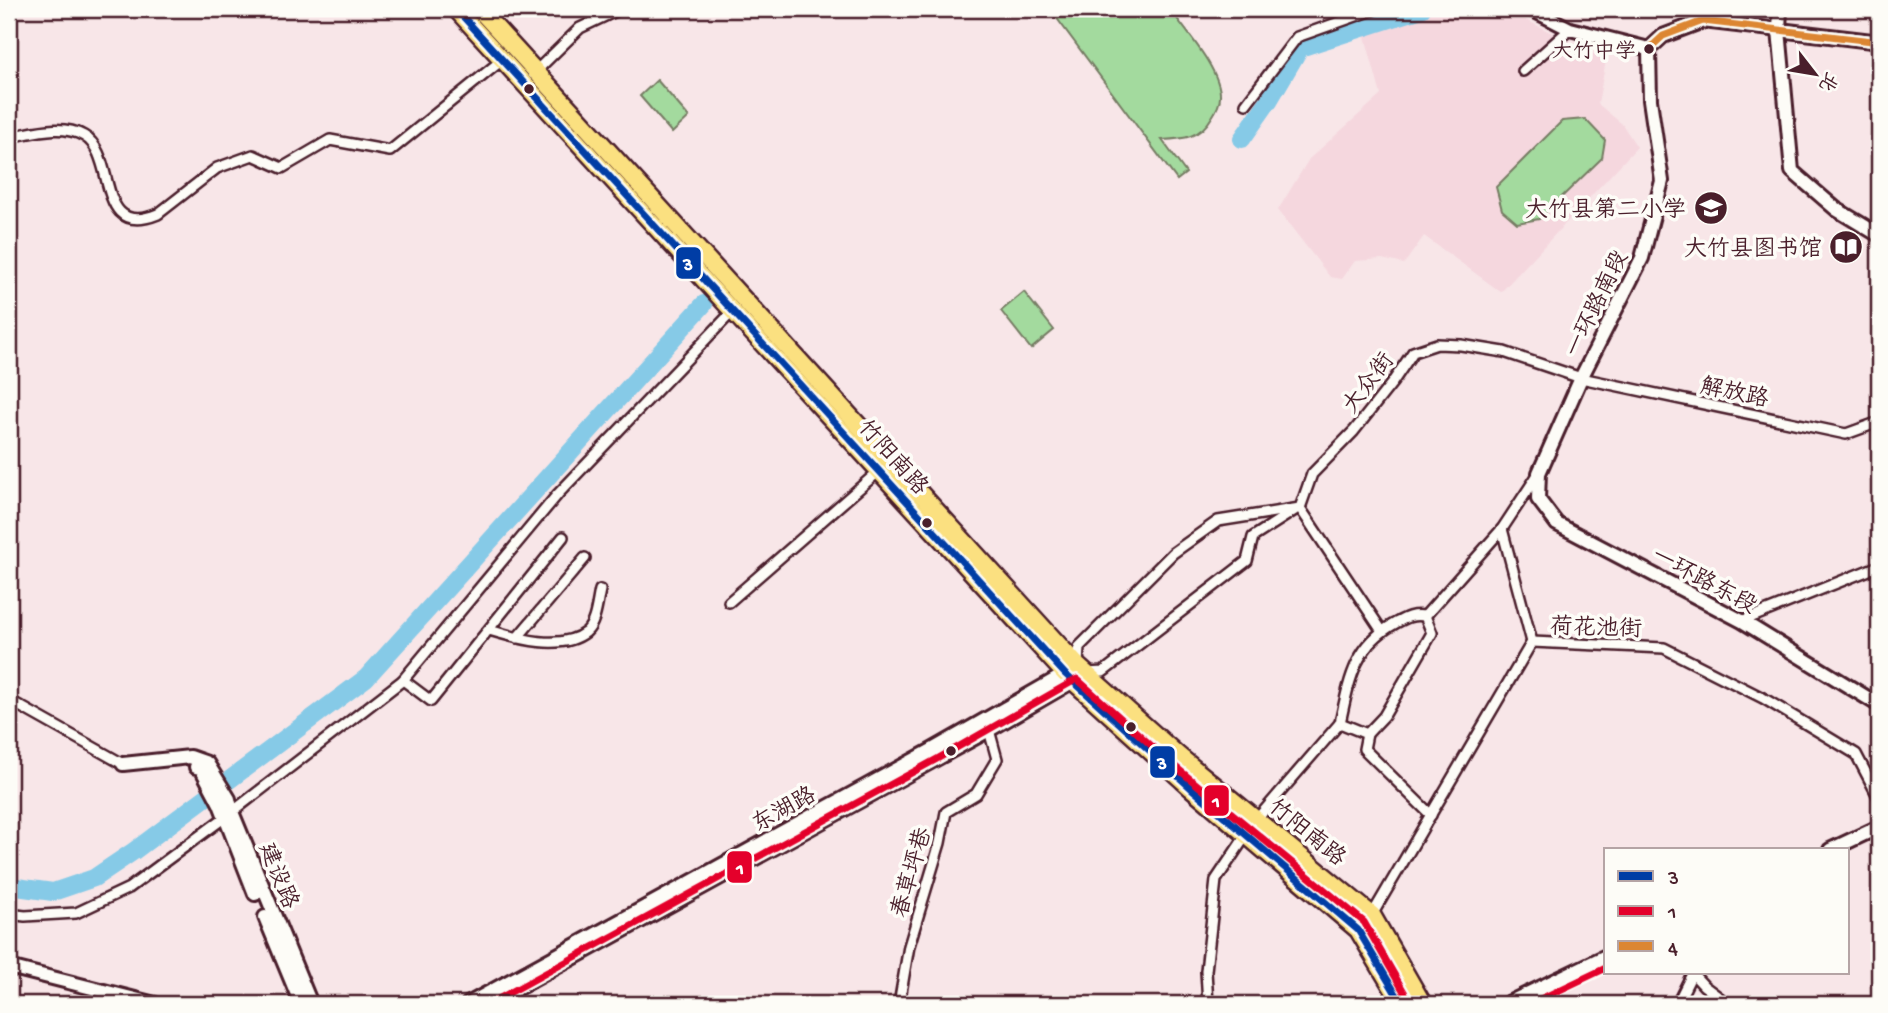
<svg xmlns="http://www.w3.org/2000/svg" width="1888" height="1013" font-family="'Gochi Hand','LXGW WenKai TC',sans-serif">
  <style>
    .built { fill: #f5d7de }
    .green { fill: #a3da9e; stroke: #767c64; stroke-width: 2 }
    .lines { fill: none; stroke-linecap: round; stroke-linejoin: round }
    .river { stroke: #86cae7; stroke-width: 18 }
    .street-casing { stroke: #4a1f2b; stroke-width: 14 }
    .secondary-casing { stroke: #4a1f2b; stroke-width: 18 }
    .highway-casing { stroke: #4a1f2b; stroke-width: 21 }
    .street { stroke: #fdfcf7; stroke-width: 9 }
    .secondary { stroke: #fdfcf7; stroke-width: 12 }
    .highway { stroke: #fbe080; stroke-width: 16 }
    .bus-1-casing { stroke: #fdfcf7; stroke-width: 12 }
    .bus-2-casing { stroke: #fdfcf7; stroke-width: 12 }
    .bus-3-casing { stroke: #fdfcf7; stroke-width: 12 }
    .bus-1 { stroke: #003da5; stroke-width: 7 }
    .bus-2 { stroke: #e4002b; stroke-width: 7 }
    .bus-3 { stroke: #dc8633; stroke-width: 7 }
    .bus-dot { fill: #4a1f2b; stroke: #fdfcf7; stroke-width: 2.5 }
    .labels { text-anchor: middle; stroke-width: 7; stroke-linejoin: round; paint-order: stroke }
    .bus-label { font-size: 21px; fill: #4a1f2b; stroke: #fdfcf7; text-anchor: end }
    .poi-label { font-size: 23px; fill: #4a1f2b; stroke: #fdfcf7; text-anchor: end }
    .street-label { font-size: 23px; fill: #4a1f2b; stroke: #fdfcf7 }
    .line-badge { stroke: #fdfcf7; stroke-width: 2.5 }
    .badge-label { font-size: 19px; text-anchor: middle; font-weight: bold; fill: #fff }
  </style>
  <rect width="100%" height="100%" fill="#f8e6e8"/>
  <filter id="ink" filterUnits="userSpaceOnUse"><feTurbulence type="fractalNoise" baseFrequency=".0143" numOctaves="2"/><feDisplacementMap in="SourceGraphic" scale="14" xChannelSelector="R" yChannelSelector="G"/><feConvolveMatrix kernelMatrix="1 2 1 2 8 2 1 2 1" color-interpolation-filters="sRGB"/></filter>
  <g filter="url(#ink)">
    <path class="built" d="M 1441,9 L 1504,9 L 1606,60 L 1598,104 L 1622,124 L 1637,147 L 1501,292 L 1424,236 L 1404,264 L 1382,259 L 1355,261 L 1342,279 L 1330,277 L 1278,210 L 1309,159 L 1381,95 L 1364,33 Z"/>
    <g class="green">
      <path d="M 1059,9 L 1064,9 L 1070,17 L 1075,9 L 1170,9 C 1184,29 1222,71 1220,97 C 1220,104 1216,111 1212,117 C 1200,138 1184,139 1162,140 L 1186,173 L 1177,180 L 1053,13 Z"/>
      <path d="M 657,80 L 689,117 L 672,133 L 640,96 Z"/>
      <path d="M 1585,119 L 1605,140 L 1602,158 L 1539,219 L 1517,223 L 1502,210 L 1496,187 L 1562,121 Z"/>
      <path d="M 1024,292 L 1054,330 L 1031,349 L 1001,311 Z"/>
    </g>
    <g class="lines">
      <g class="river">
        <path d="M 1242,139 L 1270,99 L 1300,48 L 1422,9"/>
        <path d="M 9,886 L 53,892 L 94,878 L 134,851 L 366,678 L 704,304"/>
      </g>
      <g class="street-casing">
        <g id="street">
          <path d="M 1523,71 L 1570,29"/>
          <path d="M 533,74 L 580,28 L 620,9"/>
          <path d="M 1246,104 L 1297,37 L 1376,9"/>
          <path d="M 9,137 C 33,133 61,123 84,136 C 118,155 94,240 158,214 L 217,168 L 253,155 L 282,168 L 330,140 L 390,151 L 502,60"/>
          <path d="M 1300,508 L 1312,474 L 1354,431 L 1392,383 L 1413,352 L 1437,344 L 1461,345 L 1504,352 L 1581,378 L 1846,434 L 1879,422"/>
          <path d="M 1300,508 L 1382,631"/>
          <path d="M 1502,529 L 1532,642"/>
          <path d="M 729,602 L 878,472"/>
          <path d="M 1425,616 L 1502,529 L 1539,473"/>
          <path d="M 1742,621 L 1879,566"/>
          <path d="M 489,630 C 516,638 561,652 586,632 C 596,623 597,603 600,590"/>
          <path d="M 517,638 L 585,558"/>
          <path d="M 1532,642 L 1664,648 L 1763,698 L 1856,754 L 1879,798"/>
          <path d="M 1078,665 L 1079,647 L 1173,553 L 1218,521 L 1300,508"/>
          <path d="M 1087,673 L 1103,672 L 1247,561 L 1253,537 L 1295,510"/>
          <path d="M 403,680 L 431,701 L 563,537"/>
          <path d="M 9,700 L 123,764"/>
          <path d="M 1340,723 C 1349,682 1354,646 1394,624 C 1405,618 1411,614 1425,616"/>
          <path d="M 1367,734 L 1364,749 L 1431,815"/>
          <path d="M 9,914 L 25,916 L 76,913 L 129,888 L 232,812 L 403,680 L 558,494 L 732,312"/>
          <path d="M 1372,915 L 1532,642"/>
          <path d="M 1692,973 L 1704,986 L 1728,1004"/>
          <path d="M 899,1004 L 909,946 L 940,843 L 946,812 L 976,794 L 997,759 L 989,730"/>
          <path d="M 1082,1004 L 1083,1004"/>
          <path d="M 1208,1004 L 1206,971 L 1216,880 L 1257,819 L 1340,723 L 1367,734 L 1384,716 L 1432,633 L 1425,616"/>
          <path d="M 1677,1004 L 1692,974"/>
        </g>
      </g>
      <g class="secondary-casing">
        <g id="secondary">
          <path d="M 1531,9 L 1570,29 L 1649,49"/>
          <path d="M 1780,9 L 1779,30 L 1792,171 L 1836,209 L 1879,235"/>
          <path d="M 1879,45 L 1872,41 L 1703,21 L 1663,36 L 1649,49 L 1650,100 L 1662,181 L 1642,258 L 1581,378 L 1539,473 L 1538,499 L 1557,524 L 1742,621 L 1879,705"/>
          <path d="M 123,764 L 190,757 L 207,763 L 229,799 L 232,812 L 311,1004"/>
          <path d="M 196,767 L 201,768 L 220,804 L 255,894"/>
          <path d="M 1830,850 L 1879,827"/>
          <path d="M 265,917 L 301,1004"/>
          <path d="M 9,967 L 155,1004"/>
          <path d="M 468,1004 L 932,750 L 1072,670"/>
          <path d="M 489,1004 L 989,730 L 1080,677"/>
          <path d="M 1506,1004 L 1606,956"/>
        </g>
      </g>
      <g class="highway-casing">
        <g id="highway">
          <path d="M 456,9 L 1065,674 L 1191,788 L 1358,930 L 1402,1004"/>
          <path d="M 479,9 L 1078,666 L 1179,756 L 1372,915 L 1423,1004"/>
        </g>
      </g>
      <use href="#street" class="street"/>
      <use href="#secondary" class="secondary"/>
      <use href="#highway" class="highway"/>
      <g class="bus-1-casing">
        <path id="bus-1" d="M 456,9 L 1065,674 L 1191,788 L 1358,930 L 1402,1004"/>
      </g>
      <g class="bus-2-casing">
        <g id="bus-2">
          <path d="M 489,1004 L 937,759 L 1077,679 L 1172,764 L 1364,922 L 1411,1004"/>
          <path d="M 1530,1004 L 1606,968"/>
        </g>
      </g>
      <g class="bus-3-casing">
        <path id="bus-3" d="M 1649,49 L 1663,36 L 1703,21 L 1872,41 L 1879,45"/>
      </g>
      <use href="#bus-1" class="bus-1"/>
      <use href="#bus-2" class="bus-2"/>
      <use href="#bus-3" class="bus-3"/>
    </g>
  </g>
  <defs>
    <g id="school-disc" transform="scale(1.75)"><circle r="9.5" fill="#4a1f2b" stroke="#fdfcf7"/><path d="M0-5L7-2L0 1L-7-2ZM-4 1L0 2.5L4 1V4Q0 6-4 4Z" fill="#fff"/></g>
    <g id="library-disc" transform="scale(1.75)"><circle r="9.5" fill="#4a1f2b" stroke="#fdfcf7"/><path d="M-6-4Q-3-5.5-.7-3.5V5Q-3 3-6 4ZM6-4Q3-5.5 .7-3.5V5Q3 3 6 4Z" fill="#fff"/></g>
  </defs>
  <g fill-rule="evenodd">
    <use href="#school-disc" x="1711" y="208"/>
    <use href="#library-disc" x="1846" y="247"/>
  </g>
  <g class="bus-dot">
    <circle cx="1649" cy="49" r="6"/>
    <circle cx="529" cy="89" r="6"/>
    <circle cx="927" cy="523" r="6"/>
    <circle cx="1131" cy="727" r="6"/>
    <circle cx="951" cy="751" r="6"/>
  </g>
  <g class="labels">
    <g class="bus-label">
      <text x="1636" y="57">大竹中学</text>
    </g>
    <g class="poi-label">
      <text x="1686" y="216">大竹县第二小学</text>
      <text x="1822" y="255">大竹县图书馆</text>
    </g>
    <g class="street-label">
      <text transform="translate(1595 303) rotate(-64)" y="8">一环路南段</text>
      <text transform="translate(1367 382) rotate(-53)" y="8">大众街</text>
      <text transform="translate(1735 391) rotate(12)" y="8">解放路</text>
      <text transform="translate(894 456) rotate(48)" y="8">竹阳南路</text>
      <text transform="translate(1705 579) rotate(28)" y="8">一环路东段</text>
      <text transform="translate(1596 626) rotate(2)" y="8">荷花池街</text>
      <text transform="translate(783 808) rotate(-29)" y="8">东湖路</text>
      <text transform="translate(1308 831) rotate(39)" y="8">竹阳南路</text>
      <text transform="translate(910 872) rotate(-74)" y="8">春草坪巷</text>
      <text transform="translate(280 875) rotate(68)" y="8">建设路</text>
    </g>
  </g>
  <g class="line-badge">
    <rect x="675" y="246" width="27" height="34" rx="7" fill="#003da5"/>
    <rect x="1149" y="745" width="27" height="34" rx="7" fill="#003da5"/>
    <rect x="1203" y="784" width="27" height="33" rx="7" fill="#e4002b"/>
    <rect x="726" y="850" width="27" height="34" rx="7" fill="#e4002b"/>
  </g>
  <g class="badge-label">
    <text x="688" y="270">3</text>
    <text x="1162" y="769">3</text>
    <text x="1216" y="807">1</text>
    <text x="740" y="874">1</text>
  </g>
  <rect width="1888" height="1013" fill="none" stroke="#fdfcf7" stroke-width="35"/>
  <rect x="18" y="18" width="1853" height="978" fill="none" stroke="#4a1f2b" stroke-width="2.5" filter="url(#ink)"/>
  <rect x="1604" y="848" width="245" height="126" fill="#fdfcf7" stroke="#b5a4a5" stroke-width="2"/>
  <rect x="1618" y="871" width="35" height="10" fill="#003da5" stroke="#b5a4a5" stroke-width="2"/>
  <text x="1668" y="884" font-size="21" fill="#4a1f2b">3</text>
  <rect x="1618" y="906" width="35" height="10" fill="#e4002b" stroke="#b5a4a5" stroke-width="2"/>
  <text x="1668" y="918" font-size="21" fill="#4a1f2b">1</text>
  <rect x="1618" y="941" width="35" height="10" fill="#dc8633" stroke="#b5a4a5" stroke-width="2"/>
  <text x="1668" y="954" font-size="21" fill="#4a1f2b">4</text>
  <g transform="translate(1815 74) rotate(121)" stroke="#fdfcf7" stroke-width="5" paint-order="stroke">
  <path d="M0-5L12 26L0 18L-12 26Z" fill="#4a1f2b"/>
  <text y="-10" font-size="19" font-weight="bold" text-anchor="middle" fill="#4a1f2b">北</text>
  </g>
</svg>
